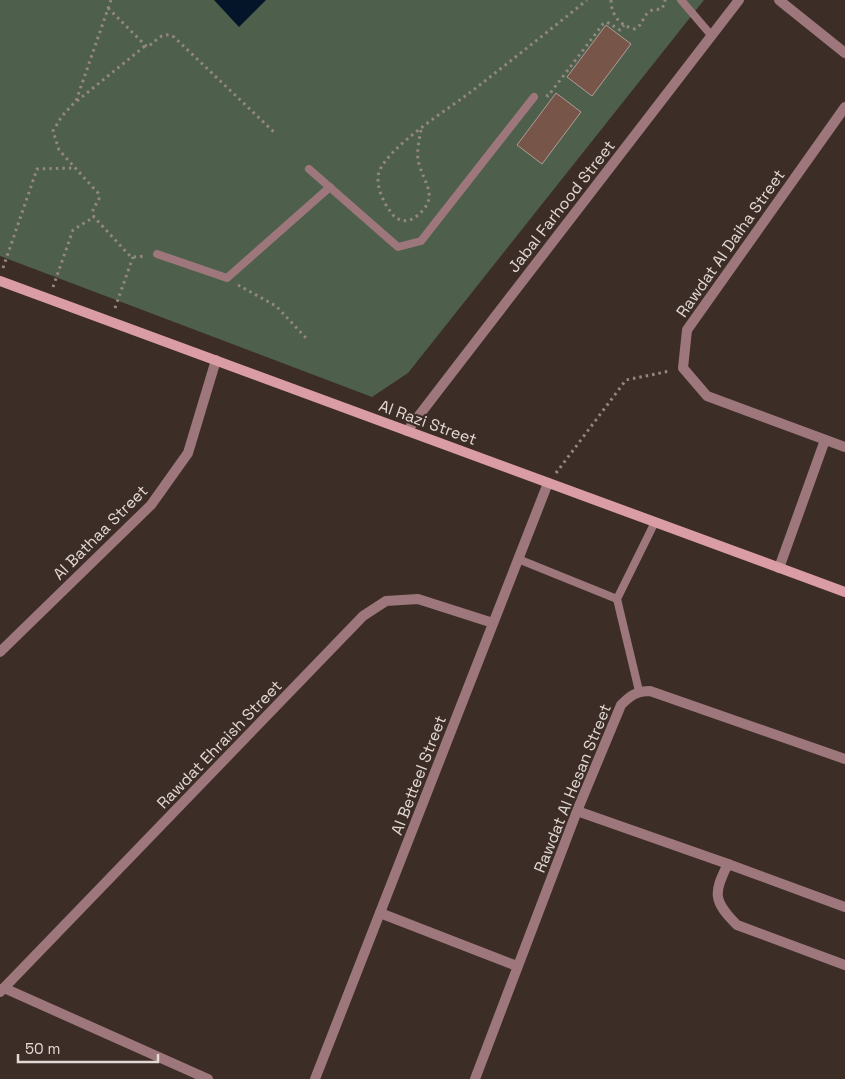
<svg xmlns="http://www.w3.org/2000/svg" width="845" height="1079" font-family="'Space Grotesk',sans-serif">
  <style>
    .green { fill: #4e5f4c }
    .water { fill: #04152a }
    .building { fill: #775649; stroke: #b09c95 }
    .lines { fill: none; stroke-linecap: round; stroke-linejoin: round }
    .path { stroke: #948782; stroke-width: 3; stroke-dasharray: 2.5 4; stroke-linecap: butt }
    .lane { stroke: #9d777c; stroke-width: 8 }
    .street { stroke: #9d777c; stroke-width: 10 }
    .secondary { stroke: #da9da6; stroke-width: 10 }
    .labels { text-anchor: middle; stroke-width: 4.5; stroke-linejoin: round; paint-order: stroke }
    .street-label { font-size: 16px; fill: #e2d8d4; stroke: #3d2d27 }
  </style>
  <rect width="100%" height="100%" fill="#3d2d27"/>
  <path class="green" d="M 0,0 L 704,0 L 408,373 L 372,397 L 0,256 Z"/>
  <path class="water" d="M 214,0 L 266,0 L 239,27 Z"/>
  <g class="building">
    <path d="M 606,25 L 631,44 L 592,96 L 567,77 Z"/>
    <path d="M 556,93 L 581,112 L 542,164 L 517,145 Z"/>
  </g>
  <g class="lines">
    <g class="path">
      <path d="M 111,0 L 76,101 L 62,116 L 53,131 L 59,150 L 98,193 C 103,204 89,204 94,217 L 130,256 L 133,257 L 146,256"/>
      <path d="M 611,0 C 611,15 620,26 635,29 C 643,25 642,17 649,12 C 652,9 657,10 661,9 L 665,4 L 665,0"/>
      <path d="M 108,8 L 147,47 C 156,42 162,30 174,37 L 276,134"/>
      <path d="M 546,95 L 548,96 L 603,24 L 607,22 L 620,30 L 624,25"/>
      <path d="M 77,101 L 145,46"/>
      <path d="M 421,130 C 419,140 416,154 419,164 C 425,185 439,197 418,215 C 408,224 397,222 390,211 C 383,202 375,184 379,172 C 389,145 452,107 476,88 C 513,59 550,30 587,0"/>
      <path d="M 3,268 L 37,169 L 74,168"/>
      <path d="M 238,285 L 276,306 L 308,340"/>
      <path d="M 53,287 L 73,230 L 94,217"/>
      <path d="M 115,308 L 133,257"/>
      <path d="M 556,473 L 626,380 L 670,371"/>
    </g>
    <g class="lane">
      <path d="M 681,0 L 711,35"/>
      <path d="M 309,169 L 398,247 L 421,241 L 534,97"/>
      <path d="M 157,254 L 227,278 L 330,187"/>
      <path d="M 518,559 L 617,599"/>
      <path d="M 639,691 L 617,599 L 655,522"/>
    </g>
    <g class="street">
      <path d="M 779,0 L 845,53"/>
      <path d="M 845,107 L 687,330 L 683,368 L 707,396 L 845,447"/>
      <path d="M 407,431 L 739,0"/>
      <path d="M 779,568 L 825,440"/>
      <path d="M 0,652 L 151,505 L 188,453 L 216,360"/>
      <path d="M 577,811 L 728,864 L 845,907"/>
      <path d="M 728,864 C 713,893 713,901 737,925 L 845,965"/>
      <path d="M 380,913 L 517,966"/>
      <path d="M 4,988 L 208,1079"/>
      <path d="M 0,992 L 363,616 L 386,601 L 418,599 L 493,623"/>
      <path d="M 315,1079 L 548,483"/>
      <path d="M 475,1079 L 577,811 L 621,705 C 630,696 636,691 650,691 L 845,759"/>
    </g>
    <path class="secondary" d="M 0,281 L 845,592"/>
  </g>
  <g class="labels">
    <g class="street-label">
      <text transform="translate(561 206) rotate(-52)" y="6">Jabal Farhood Street</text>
      <text transform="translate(730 243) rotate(-55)" y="6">Rawdat Al Daiha Street</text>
      <text transform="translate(428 422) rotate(20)" y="6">Al Razi Street</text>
      <text transform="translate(100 532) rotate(-45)" y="6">Al Bathaa Street</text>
      <text transform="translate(219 744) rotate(-46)" y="6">Rawdat Ehraish Street</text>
      <text transform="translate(418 775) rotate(-69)" y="6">Al Betteel Street</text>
      <text transform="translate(572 788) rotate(-68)" y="6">Rawdat Al Hesan Street</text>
    </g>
  </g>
  <path d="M18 1054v8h140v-8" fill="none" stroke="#e2d8d4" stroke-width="2.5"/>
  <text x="25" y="1054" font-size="15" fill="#e2d8d4" stroke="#3d2d27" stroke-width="4" paint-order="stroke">50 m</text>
</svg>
